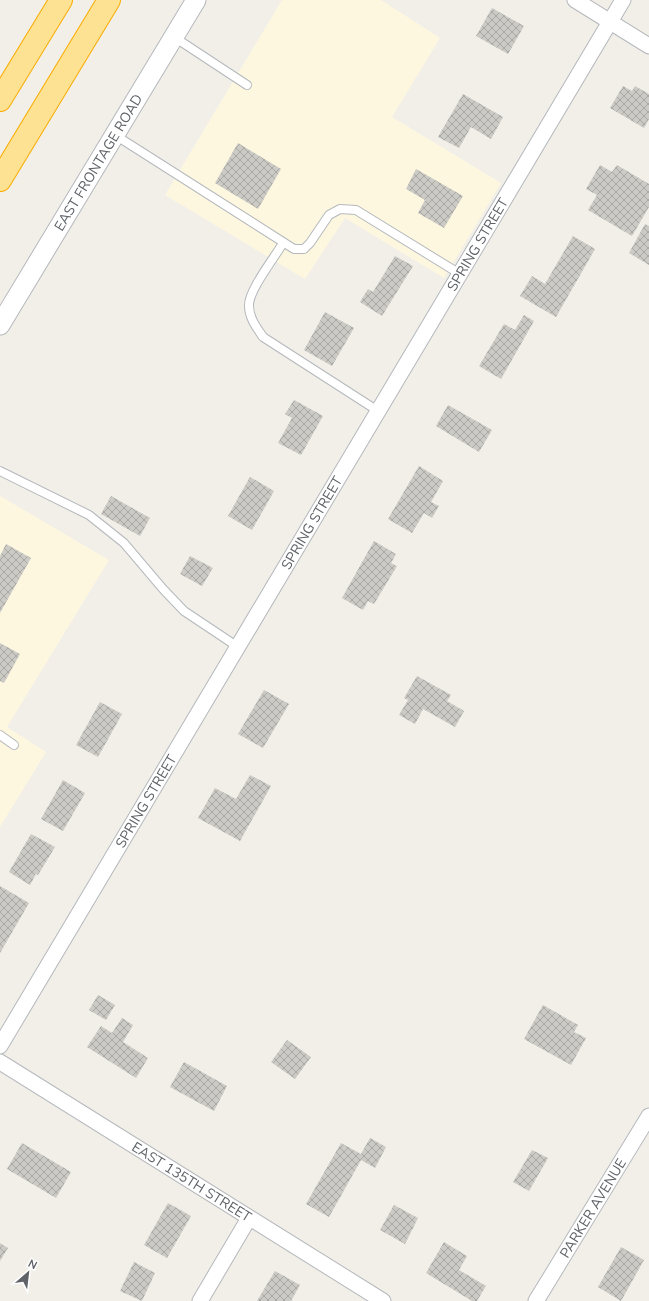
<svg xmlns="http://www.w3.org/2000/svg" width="649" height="1301" font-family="'Nunito Sans',sans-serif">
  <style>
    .commercial { fill: #fef7e0 }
    .building { fill: url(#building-cross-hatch) }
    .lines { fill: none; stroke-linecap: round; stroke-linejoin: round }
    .service-casing { stroke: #b5b8bc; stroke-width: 10 }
    .minor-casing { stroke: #b5b8bc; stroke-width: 17 }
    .tertiary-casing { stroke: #b5b8bc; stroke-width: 21 }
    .motorway-casing { stroke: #f9ab00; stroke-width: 24 }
    .service { stroke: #fff; stroke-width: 8 }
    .minor { stroke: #fff; stroke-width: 15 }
    .tertiary { stroke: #fff; stroke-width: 19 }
    .motorway { stroke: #fde293; stroke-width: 22 }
    .labels { text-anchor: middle; stroke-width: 4; stroke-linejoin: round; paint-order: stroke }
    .street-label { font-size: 14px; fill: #5f6368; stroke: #fff }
  </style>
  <defs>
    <pattern id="building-cross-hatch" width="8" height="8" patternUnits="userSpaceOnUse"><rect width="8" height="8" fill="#cccac5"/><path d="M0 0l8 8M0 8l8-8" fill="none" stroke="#a9a8a4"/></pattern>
  </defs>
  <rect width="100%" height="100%" fill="#f1efe8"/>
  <g class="commercial">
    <path d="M 282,0 L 381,0 L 440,38 L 392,117 L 501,183 L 444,278 L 345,218 L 305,279 L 165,195 Z"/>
    <path d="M 0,496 L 109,560 L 7,727 L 46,752 L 0,827 Z"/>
  </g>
  <g class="building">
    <path d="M 492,8 L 524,26 L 508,54 L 476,36 Z"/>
    <path d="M 623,86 L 632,91 L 635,86 L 649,94 L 649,119 L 644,128 L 610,108 Z"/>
    <path d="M 463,94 L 503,117 L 491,139 L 471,127 L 459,148 L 438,137 Z"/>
    <path d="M 238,143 L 281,169 L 258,209 L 215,183 Z"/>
    <path d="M 600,165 L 612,172 L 617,165 L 649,184 L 649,207 L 632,236 L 588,210 L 597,195 L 586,189 Z"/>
    <path d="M 416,169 L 463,196 L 444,228 L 418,213 L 425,200 L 406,189 Z"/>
    <path d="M 645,224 L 649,226 L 649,265 L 629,253 Z"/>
    <path d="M 573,236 L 595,249 L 556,317 L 520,296 L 532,276 L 545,284 Z"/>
    <path d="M 395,256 L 413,266 L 382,316 L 360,302 L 368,289 L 373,292 Z"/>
    <path d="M 325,312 L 354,328 L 332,366 L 304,350 Z"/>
    <path d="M 524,315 L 534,321 L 501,379 L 479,366 L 504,324 L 515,330 Z"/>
    <path d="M 294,400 L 323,416 L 301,455 L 278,443 L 292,418 L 285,414 Z"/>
    <path d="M 448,405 L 492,430 L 479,452 L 436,426 Z"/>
    <path d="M 419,466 L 443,481 L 431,502 L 439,506 L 432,518 L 424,513 L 412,533 L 388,519 Z"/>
    <path d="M 250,477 L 274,491 L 252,530 L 228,516 Z"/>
    <path d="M 111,496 L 150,518 L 140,536 L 101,514 Z"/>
    <path d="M 374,541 L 396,554 L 391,563 L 397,566 L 374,604 L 368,601 L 363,610 L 342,598 Z"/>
    <path d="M 6,544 L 31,558 L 0,613 L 0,556 Z"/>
    <path d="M 190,556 L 213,568 L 202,586 L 180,574 Z"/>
    <path d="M 0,643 L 20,654 L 4,683 L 0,681 Z"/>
    <path d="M 417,676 L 451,695 L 447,701 L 464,711 L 455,727 L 423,709 L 415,724 L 399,715 L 408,700 L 404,698 Z"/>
    <path d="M 264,690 L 289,704 L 263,748 L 238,734 Z"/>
    <path d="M 100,702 L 122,714 L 98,757 L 76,745 Z"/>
    <path d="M 250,775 L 271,786 L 240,841 L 198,818 L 215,788 L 236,799 Z"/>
    <path d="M 63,780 L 85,793 L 63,831 L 41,819 Z"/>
    <path d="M 31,834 L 55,847 L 38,875 L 36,874 L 30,885 L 9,872 Z"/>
    <path d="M 0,886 L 29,903 L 0,953 Z"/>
    <path d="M 98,995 L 115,1005 L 106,1020 L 89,1010 Z"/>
    <path d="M 543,1005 L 578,1025 L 574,1032 L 586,1038 L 571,1065 L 524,1039 Z"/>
    <path d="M 122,1018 L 133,1025 L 123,1042 L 148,1058 L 136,1078 L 87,1047 L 101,1026 L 112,1033 Z"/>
    <path d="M 287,1040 L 311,1057 L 295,1079 L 271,1062 Z"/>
    <path d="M 184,1062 L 227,1086 L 214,1111 L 170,1087 Z"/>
    <path d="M 370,1138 L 386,1147 L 375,1168 L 361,1160 L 329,1217 L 306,1204 L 341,1143 L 361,1154 Z"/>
    <path d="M 22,1143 L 71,1172 L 56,1198 L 7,1169 Z"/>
    <path d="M 532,1150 L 548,1158 L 529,1191 L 513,1182 Z"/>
    <path d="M 168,1203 L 191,1216 L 167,1258 L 144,1245 Z"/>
    <path d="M 394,1205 L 418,1218 L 405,1244 L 380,1230 Z"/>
    <path d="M 444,1242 L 467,1256 L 459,1270 L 486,1286 L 477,1301 L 472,1301 L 426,1273 Z"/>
    <path d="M 0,1243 L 8,1248 L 0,1261 Z"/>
    <path d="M 621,1247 L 644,1260 L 621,1301 L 598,1287 Z"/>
    <path d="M 134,1262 L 155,1273 L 142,1301 L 120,1291 Z"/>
    <path d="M 275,1271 L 300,1285 L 291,1301 L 257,1301 Z"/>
  </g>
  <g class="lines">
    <g class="service-casing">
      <g id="service">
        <path d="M 174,37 L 247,85"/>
        <path d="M 115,135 L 294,249 L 304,249 L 310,243 L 329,215 L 340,209 L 356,210 L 460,274"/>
        <path d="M 283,243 C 275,257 248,291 249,306 C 249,318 257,328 263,337 L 378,411"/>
        <path d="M 0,471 L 89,515 L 124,543 L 163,589 L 184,611 L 238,647"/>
        <path d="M 0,735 L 14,745"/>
      </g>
    </g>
    <g class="minor-casing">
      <g id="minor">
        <path d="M 575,0 L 649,46"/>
        <path id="s1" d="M 0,1046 L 623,0"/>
        <path id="s2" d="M 0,1062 L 383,1301"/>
        <path d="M 200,1301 L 249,1218"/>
        <path id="s3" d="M 536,1301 L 649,1116"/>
      </g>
    </g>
    <g class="tertiary-casing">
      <g id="tertiary">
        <path id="s4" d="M 0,325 L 196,0"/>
      </g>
    </g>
    <g class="motorway-casing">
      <g id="motorway">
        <path d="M 0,100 L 61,0"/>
        <path d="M 0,180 L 109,0"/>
      </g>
    </g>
    <use href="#service" class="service"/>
    <use href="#minor" class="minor"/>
    <use href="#tertiary" class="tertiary"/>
    <use href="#motorway" class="motorway"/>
  </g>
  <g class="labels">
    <g class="street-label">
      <text dy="5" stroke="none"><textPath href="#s4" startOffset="190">EAST FRONTAGE ROAD</textPath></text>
      <text dy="5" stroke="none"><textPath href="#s1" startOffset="933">SPRING STREET</textPath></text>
      <text dy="5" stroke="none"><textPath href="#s1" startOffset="609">SPRING STREET</textPath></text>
      <text dy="5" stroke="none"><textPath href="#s1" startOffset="285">SPRING STREET</textPath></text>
      <text dy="5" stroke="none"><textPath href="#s2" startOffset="226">EAST 135TH STREET</textPath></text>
      <text dy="5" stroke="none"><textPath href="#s3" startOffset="109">PARKER AVENUE</textPath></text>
    </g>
  </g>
  <g transform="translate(28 1273) rotate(28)" stroke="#ffffff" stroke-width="3" paint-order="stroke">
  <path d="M0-3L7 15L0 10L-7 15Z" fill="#5f6368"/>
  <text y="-6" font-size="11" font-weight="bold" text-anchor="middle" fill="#5f6368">N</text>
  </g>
</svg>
